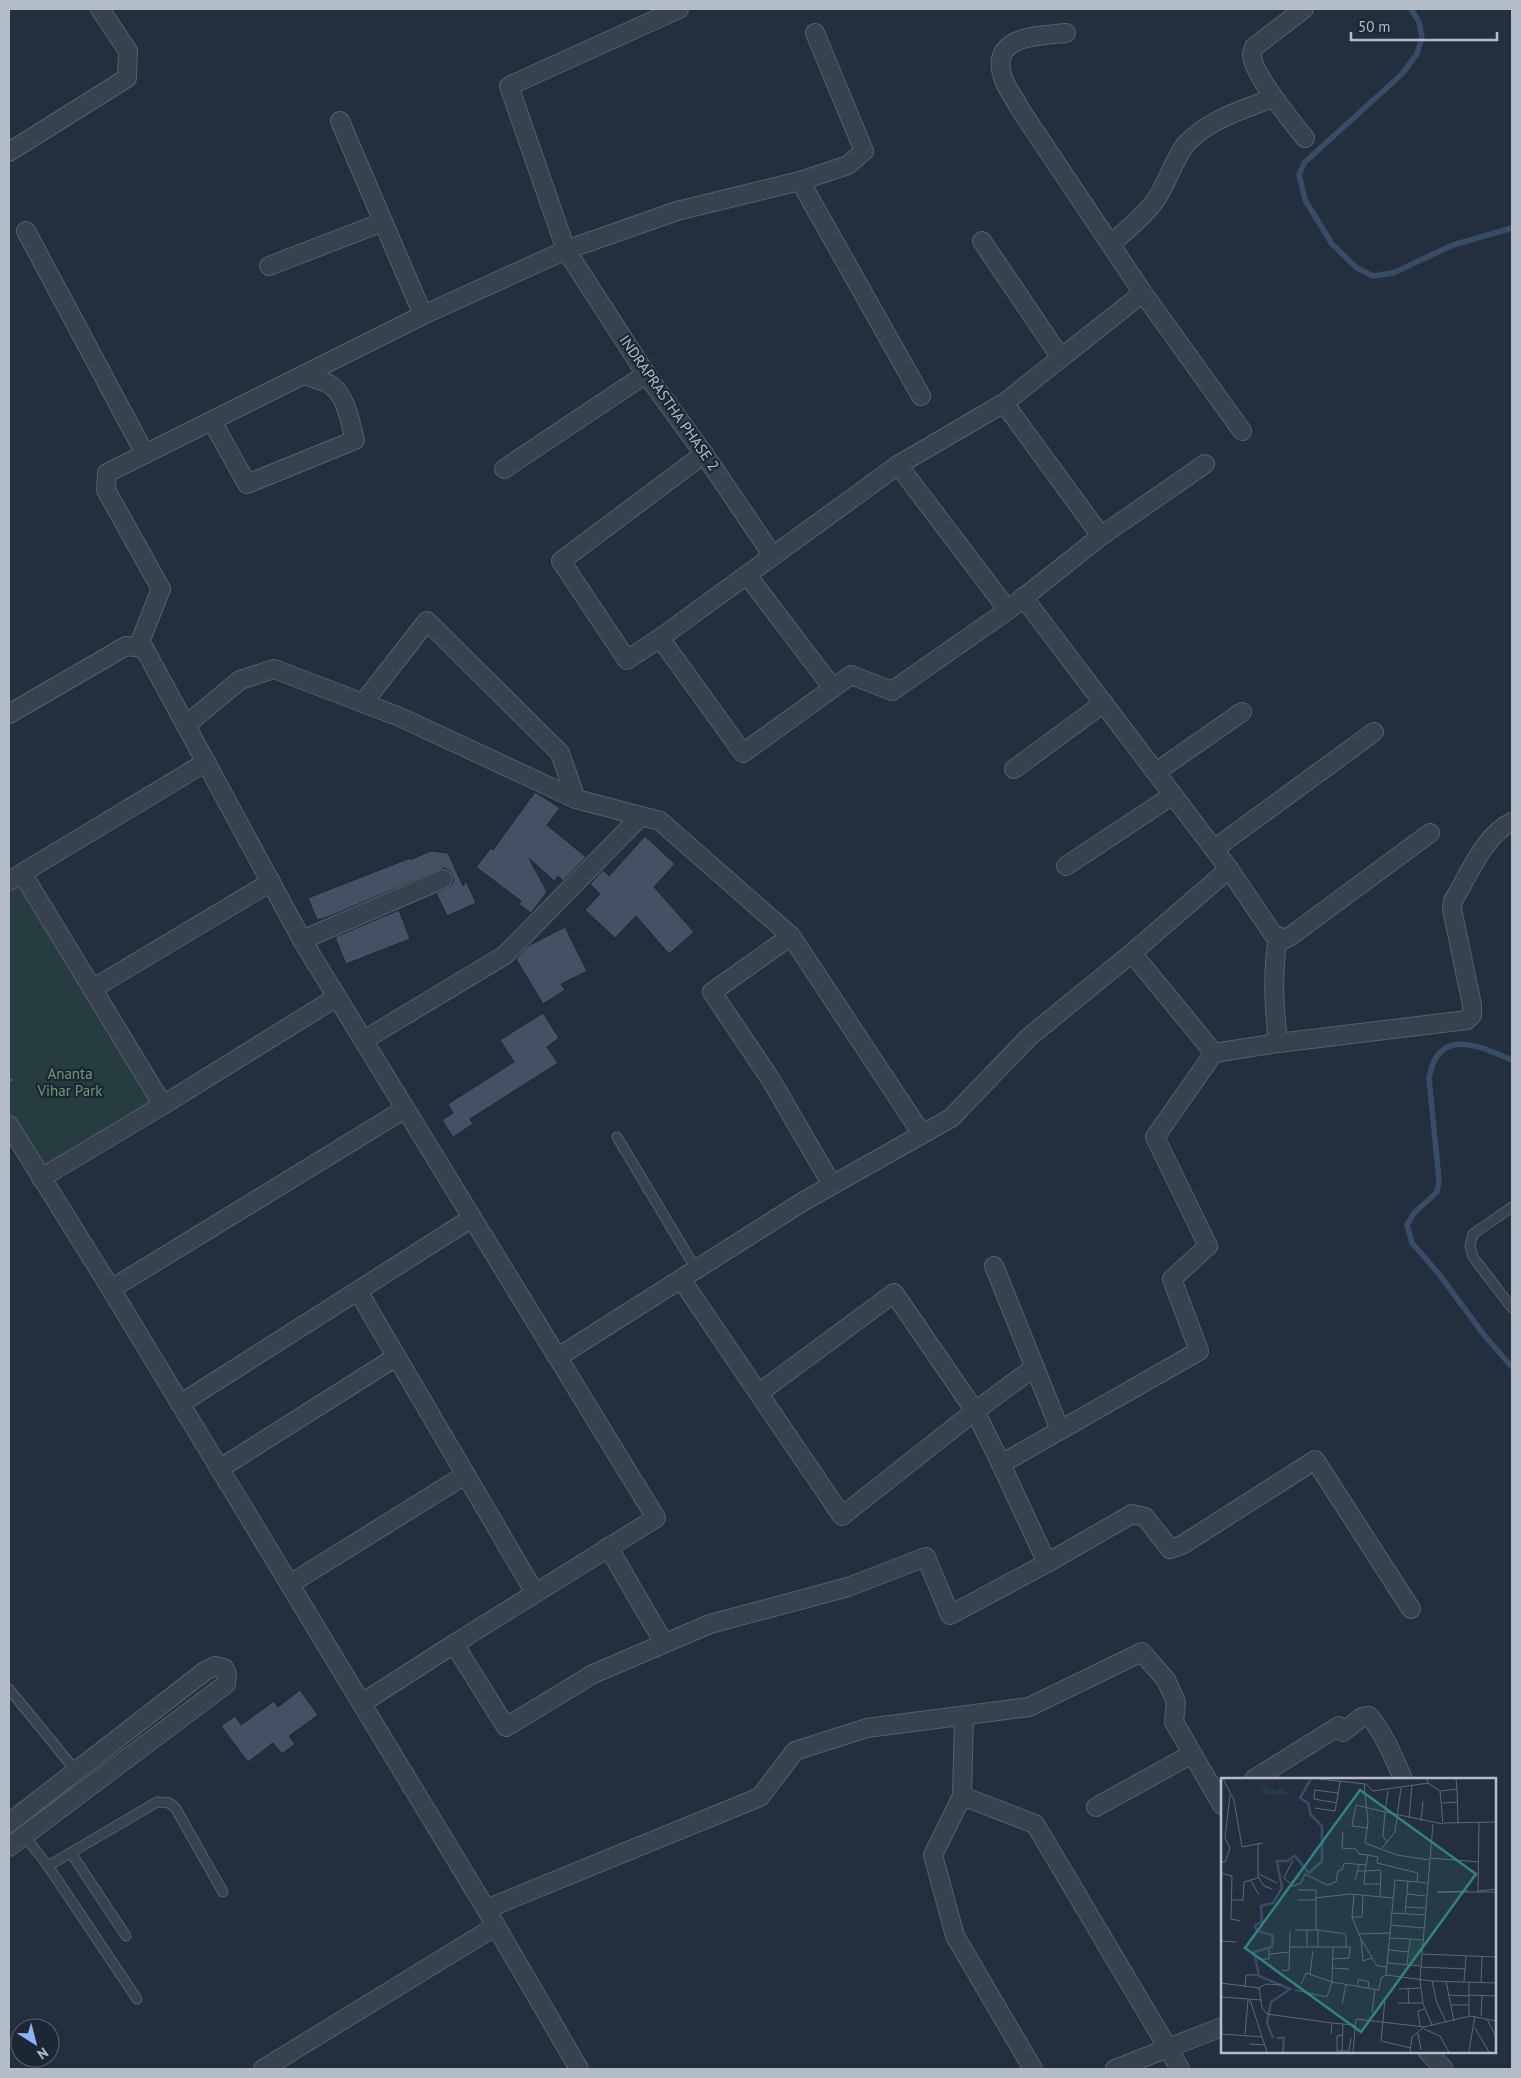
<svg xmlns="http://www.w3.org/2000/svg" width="1521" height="2078" font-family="'PT Sans',sans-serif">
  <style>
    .green { fill: #263c3f }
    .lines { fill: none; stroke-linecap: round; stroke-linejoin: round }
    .stream { stroke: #394c67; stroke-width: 5.5 }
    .building { fill: #455162; stroke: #1f2835 }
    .service-casing { stroke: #565f6c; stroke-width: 11 }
    .minor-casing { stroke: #565f6c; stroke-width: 20 }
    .path { stroke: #44595c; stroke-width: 3; stroke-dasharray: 4 4; stroke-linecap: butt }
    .service { stroke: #38414e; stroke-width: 9 }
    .minor { stroke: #38414e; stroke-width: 18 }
    .labels { text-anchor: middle; stroke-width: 4.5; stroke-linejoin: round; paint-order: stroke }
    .street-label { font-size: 15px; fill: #b4bcc9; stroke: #1d2633 }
    .park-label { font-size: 15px; fill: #6b9a76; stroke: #1d2633 }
    .inset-river { fill: none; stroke: #394c67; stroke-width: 2.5 }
    .inset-road { fill: none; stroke: #5e6776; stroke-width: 1 }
    .view { fill: #308480; fill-opacity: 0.15; stroke: #308480; stroke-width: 2.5 }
    .inset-edge { fill: none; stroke: #b4bcc9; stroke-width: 2.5 }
  </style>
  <rect width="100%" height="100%" fill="#242f3e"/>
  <path class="green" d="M 21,875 L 153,1104 L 42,1173 L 9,1121 L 9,882 Z"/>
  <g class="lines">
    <g class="stream">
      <path d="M 1411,9 L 1419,22 L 1422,37 L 1417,54 L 1402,74 L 1305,162 L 1299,174 L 1305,200 L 1332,244 L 1357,268 L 1373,276 L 1393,273 L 1453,245 L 1512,228"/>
      <path d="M 1512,1060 C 1479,1046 1438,1026 1429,1078 L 1439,1180 L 1437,1192 L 1414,1213 L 1407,1225 L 1412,1243 L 1439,1274 L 1484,1335 L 1512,1367"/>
    </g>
  </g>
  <g class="building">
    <path d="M 535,792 L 560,808 L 547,825 L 586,857 L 563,881 L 558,876 L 554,881 L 529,858 L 547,892 L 531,913 L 519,904 L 521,901 L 476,867 L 491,848 L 493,850 Z"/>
    <path d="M 645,836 L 675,864 L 654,887 L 694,932 L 669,954 L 636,916 L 615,938 L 585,910 L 600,894 L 590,884 L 603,870 L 609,876 Z"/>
    <path d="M 431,851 L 448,853 L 463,886 L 466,881 L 476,903 L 447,916 L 436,893 L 451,886 L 454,880 L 450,871 L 444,868 L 328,917 L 317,920 L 308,898 L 410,858 L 410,860 Z"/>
    <path d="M 399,910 L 410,939 L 346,964 L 335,937 Z"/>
    <path d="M 565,927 L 587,971 L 561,984 L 565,990 L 543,1004 L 516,959 L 528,946 Z"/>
    <path d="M 543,1013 L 559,1038 L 547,1047 L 558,1063 L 470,1119 L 473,1124 L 453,1137 L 442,1120 L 453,1113 L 448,1104 L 514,1062 L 500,1040 Z"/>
    <path d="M 300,1690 L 318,1715 L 289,1736 L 295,1744 L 282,1754 L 273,1743 L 248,1762 L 221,1726 L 235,1716 L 241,1725 L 274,1701 L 278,1707 Z"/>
  </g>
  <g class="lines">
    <g class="service-casing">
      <g id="service">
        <path d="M 617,1137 L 696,1269"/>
        <path d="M 1512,1207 L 1473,1234 L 1470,1246 L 1473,1257 L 1512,1308"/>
        <path d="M 9,1689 L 76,1771"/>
        <path d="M 24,1835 L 48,1866 L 137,1999"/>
        <path d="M 71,1853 L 126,1936"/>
        <path d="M 48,1866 L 157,1802 C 166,1802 171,1802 176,1809 L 223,1892"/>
      </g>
    </g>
    <g class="minor-casing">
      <g id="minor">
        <path d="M 679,9 L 509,86 L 566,250 L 646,374 L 704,454 L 773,556"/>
        <path d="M 1304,9 L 1254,47 C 1254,49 1252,52 1252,54 C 1251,72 1293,123 1305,138"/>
        <path d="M 1066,33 C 1038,36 989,35 1003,78 C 1007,89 1015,99 1020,109 L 1143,293 L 1242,431"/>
        <path d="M 340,121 L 423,315"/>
        <path d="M 9,152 L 127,78 L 128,51 L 100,9"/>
        <path d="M 800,181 L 921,396"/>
        <path d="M 26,231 L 145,454"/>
        <path d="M 982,241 L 1061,358"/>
        <path d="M 1111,244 C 1126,230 1145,216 1157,198 C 1167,183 1175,157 1186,144 C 1209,119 1242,110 1273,98"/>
        <path d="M 269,266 L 383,222"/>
        <path d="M 1143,293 L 1004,403 L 898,465 L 1008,610 L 1101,536 L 1205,464"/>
        <path d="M 1004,403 L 1101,536"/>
        <path d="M 212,421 L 247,484 L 355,440 C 350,422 346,392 327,383 C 320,380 312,378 304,375"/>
        <path d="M 704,454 L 561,561 L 627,660 L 660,638 L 898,465"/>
        <path d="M 504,469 L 646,374"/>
        <path d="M 747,575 L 832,687"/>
        <path d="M 1023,597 L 1229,869 L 1273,934 L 1285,939 L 1292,935 L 1430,833"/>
        <path d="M 660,638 L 743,753 L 851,675 L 892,691 L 1008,610"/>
        <path d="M 138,647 L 161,589 L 106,490 L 107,473 L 423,315 L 566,250 L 677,211 L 800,181 L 848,165 L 864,151 L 815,33"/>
        <path d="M 363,703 L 427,621 L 560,753 L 576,799 L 660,821 L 791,936 L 922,1134"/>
        <path d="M 9,714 L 126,646 L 144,648 L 302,940 L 656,1518 L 454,1644"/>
        <path d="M 186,725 L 240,680 L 274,669 L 400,717 L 576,799"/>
        <path d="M 1014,769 L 1104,703"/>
        <path d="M 1156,772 L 1242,712"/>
        <path d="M 1214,849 L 1374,732"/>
        <path d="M 1066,866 L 1173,795"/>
        <path d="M 22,873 L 163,1105 L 41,1178"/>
        <path d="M 9,881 L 206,762"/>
        <path d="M 791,936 L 712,992 L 771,1080 L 832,1185"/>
        <path d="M 302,940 L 443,879"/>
        <path d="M 1132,953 L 1214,1053"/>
        <path d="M 92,989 L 271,882"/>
        <path d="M 364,1040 L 505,955 L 641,816"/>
        <path d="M 1278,1043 C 1274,1006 1272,974 1278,937"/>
        <path d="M 163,1105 L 337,997"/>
        <path d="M 9,1125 L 111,1289 L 486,1909 L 579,2069"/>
        <path d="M 994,1266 L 1060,1430"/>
        <path d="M 681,1279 L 842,1516 L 975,1411 L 1001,1464"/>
        <path d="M 111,1289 L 405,1109"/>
        <path d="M 358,1291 L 535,1593"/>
        <path d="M 558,1357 L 804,1201 L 951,1118 L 1029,1037 L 1132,953 L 1229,869"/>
        <path d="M 759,1393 L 894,1293 L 975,1411 L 1035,1367"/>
        <path d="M 180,1404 L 472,1218"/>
        <path d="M 219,1469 L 396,1357"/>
        <path d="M 608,1547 L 664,1643"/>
        <path d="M 290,1584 L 465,1475"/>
        <path d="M 1411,1609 L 1315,1460 L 1182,1545 L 1170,1549 L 1145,1517 L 1132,1514 L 1047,1563 L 1001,1464 L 1199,1351 L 1172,1279 L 1208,1246 L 1155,1137 L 1214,1053 L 1278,1043 L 1467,1020 L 1472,1015 L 1472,1005 L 1452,909 L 1453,901 C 1468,876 1485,834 1512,822"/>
        <path d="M 362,1703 L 454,1644 L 506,1727 L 593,1674 L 710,1624 L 848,1587 L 926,1557 L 950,1615 L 1047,1563"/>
        <path d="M 964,1716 L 962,1796 L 1035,1824 L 1168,2048 L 1222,2027"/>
        <path d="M 1254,1779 L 1339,1726 L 1343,1732 L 1362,1717 L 1369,1716 C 1384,1733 1394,1758 1403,1779"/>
        <path d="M 962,1796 L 933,1855 L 955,1936 L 1033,2069"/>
        <path d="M 1096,1807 L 1192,1754"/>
        <path d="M 9,1823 L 205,1671 L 215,1666 L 224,1668 L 227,1674 L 226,1684 L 9,1847"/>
        <path d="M 486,1909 L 760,1797 L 795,1751 L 867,1728 L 1029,1707 L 1142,1652 L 1166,1680 L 1176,1702 L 1174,1722 L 1222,1805"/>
        <path d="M 1428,2052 L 1444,2069"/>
        <path d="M 263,2069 L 496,1926"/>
        <path d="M 1115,2069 L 1168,2048 L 1180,2069"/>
      </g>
    </g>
    <path class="path" d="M 9,1081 L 16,1077"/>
    <use href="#service" class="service"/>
    <use href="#minor" class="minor"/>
  </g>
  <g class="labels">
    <g class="street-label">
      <text transform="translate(669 403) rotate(55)" y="5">INDRAPRASTHA PHASE 2</text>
    </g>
    <g class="park-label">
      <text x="70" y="1079">Ananta<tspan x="70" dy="17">Vihar Park</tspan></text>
    </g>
  </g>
  <g transform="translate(1221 1778)">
    <rect width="275" height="275" fill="#242f3e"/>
    <path d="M 38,5 L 56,13 L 58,10 L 70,17 L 45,17 ZM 189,162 L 202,163 L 200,187 L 187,186 Z" fill="#263c3f"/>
    <path class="inset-river" d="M 52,260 L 46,245 L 50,224 L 69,211 L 38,198 L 33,174 L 51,169 L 52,162 L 51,157 L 36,153 L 34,148 L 41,143 L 40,128 L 52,125 L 61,110 L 56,83 L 66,83 L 74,78 L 88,95 L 101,83 L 101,48 L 90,37 L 87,25 L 79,20 L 90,1M 56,260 L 63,260 L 62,274"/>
    <path class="inset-road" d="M 2,1 L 13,22 L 21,69 L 42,65M 98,1 L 145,6 L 152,13 L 207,5M 143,6 L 147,44 L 144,65 L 176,77 L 208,82M 236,11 L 237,45M 167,13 L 164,34 L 222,46 L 219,13 L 207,5 L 206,1M 219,13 L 236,11 L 235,1M 116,25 L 93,21 L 94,12 L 117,15M 221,25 L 237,24M 94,30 L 114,33 L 119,4M 188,40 L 191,7M 200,43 L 202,23M 223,45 L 275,44M 147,50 L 131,48 L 135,27 L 164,34 L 162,58 L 166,64 L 161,70M 166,64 L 174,54 L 180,10M 147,77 L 157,79 L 156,85 L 197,95 L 196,104 L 206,105M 209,80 L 258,84M 72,82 L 63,100 L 72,108 L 80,105 L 84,96 L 106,107 L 115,104 L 117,93 L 121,92 L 123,85 L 145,87 L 147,77 L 138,76 L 135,71 L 121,70 L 122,54M 0,84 L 4,84 L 9,70 L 4,60 L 9,17M 0,87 L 0,106M 145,87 L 144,93 L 160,92 L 159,119M 137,93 L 144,93 L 143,106 L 159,106M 0,95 L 11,98 L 10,141 L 19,143M 38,96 L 56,105M 37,98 L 43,108 L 51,111M 30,103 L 38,117M 134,103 L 138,87M 196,104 L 174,102 L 165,197 L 211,203 L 275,205M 77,112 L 95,112 L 95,152M 257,113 L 275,111M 216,114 L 275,114M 216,114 L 247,113M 257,114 L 258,44M 186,116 L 205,118M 133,117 L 131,139 L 140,161 L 142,183 L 151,180M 94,120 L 129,116 L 172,120M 10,122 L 22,122 L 23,104 L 37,100 L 37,66M 76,122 L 95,122M 185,129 L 204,130M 171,135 L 204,137M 184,136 L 187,103M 131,139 L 141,139 L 142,118M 170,147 L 203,150M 86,152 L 86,168M 97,152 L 125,156 L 125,169M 137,156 L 170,155M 169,160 L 189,161M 140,161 L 156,188 L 166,189M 0,163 L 15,164M 69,169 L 97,169 L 97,152 L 74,152M 97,169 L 129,169 L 128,180 L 111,181M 168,172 L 188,174M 49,176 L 69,174M 201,176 L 275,179M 39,181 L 48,181 L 48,171M 166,185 L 200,188M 186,186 L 189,161 L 202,162M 200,189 L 245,191M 111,190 L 128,191M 61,193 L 68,192 L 69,153M 89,196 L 92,173M 211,203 L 216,225 L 225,244M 225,203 L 233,243M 243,204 L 245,178M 0,205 L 38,210 L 41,230 L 46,236 L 111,245M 260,205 L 261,179M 80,206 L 85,195 L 111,204 L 158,212 L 160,200 L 165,197M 24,208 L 25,197 L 37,197M 137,209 L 137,201 L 148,204 L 147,210M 38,210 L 45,206 L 60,207M 187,210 L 188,226M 178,211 L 199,210M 74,212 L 106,219 L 111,204 L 112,169M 228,217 L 248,218M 248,217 L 275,218M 0,219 L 40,222M 29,222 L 46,274M 164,222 L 160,263 L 190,270M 177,225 L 202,225M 121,226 L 125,207M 230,227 L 248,227M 151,235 L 154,211M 248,238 L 248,204M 260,238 L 261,218M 266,241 L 275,259M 211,247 L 202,226 L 199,201 L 212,46M 199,248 L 197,233 L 203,231M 254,250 L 268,274M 203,251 L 219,258 L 228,274M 197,255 L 200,272M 0,256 L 41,259M 24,256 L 27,222M 110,256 L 111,245 L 133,247M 121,257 L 116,258 L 116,273 L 128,273 L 130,260M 28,266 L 44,267M 248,273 L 254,238M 121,274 L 122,246M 132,274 L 135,241 L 203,249M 189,274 L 191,259 L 203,249 L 249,238 L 275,243"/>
    <path class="view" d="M 139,12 L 255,96 L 140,254 L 24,170 Z"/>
    <rect width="275" height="275" class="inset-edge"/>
  </g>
  <rect width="1521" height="2078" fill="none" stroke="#b4bcc9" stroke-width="20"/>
  <g transform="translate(35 2043) rotate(144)"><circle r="24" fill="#1d2633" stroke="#59626f"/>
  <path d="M0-4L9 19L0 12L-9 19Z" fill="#8ab4f8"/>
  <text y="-8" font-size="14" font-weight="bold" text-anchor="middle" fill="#b4bcc9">N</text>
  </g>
  <path d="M1351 32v8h146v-8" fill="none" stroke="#b4bcc9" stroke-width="2.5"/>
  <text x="1358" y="32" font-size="15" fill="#b4bcc9" stroke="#1d2633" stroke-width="4" paint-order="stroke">50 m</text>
</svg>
